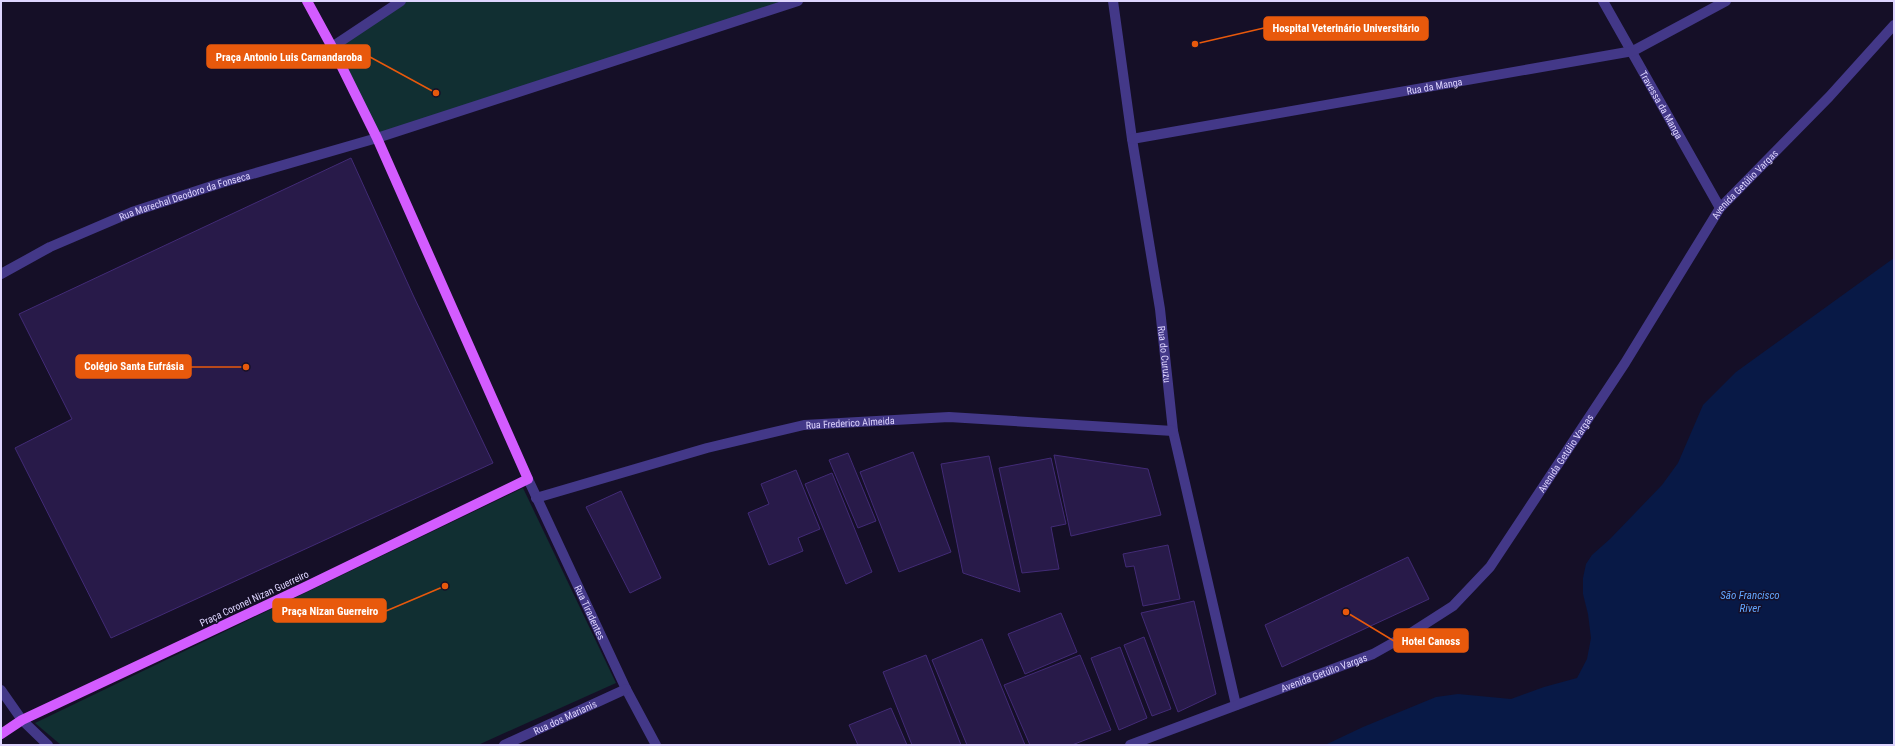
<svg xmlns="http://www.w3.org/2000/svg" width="1895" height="746" font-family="'Roboto Condensed',sans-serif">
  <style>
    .green { fill: #112f32 }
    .water { fill: #081946 }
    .building { fill: #281a49; stroke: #422b76 }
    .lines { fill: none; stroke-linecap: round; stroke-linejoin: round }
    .minor { stroke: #433888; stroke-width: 10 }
    .major { stroke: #d35cff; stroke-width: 10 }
    .labels { text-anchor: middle; stroke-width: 3; stroke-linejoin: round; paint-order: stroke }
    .street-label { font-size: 10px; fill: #ded5ff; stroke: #150f27 }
    .water-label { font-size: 11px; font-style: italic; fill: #63a7ff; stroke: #150f27 }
    .leader { fill: none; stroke: #e8590c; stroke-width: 1.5 }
    .callout-dot { fill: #e8590c; stroke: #150f27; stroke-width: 1.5 }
    .callout { fill: #e8590c; stroke: #e8590c; stroke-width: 1.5 }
    .callout-label { font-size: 11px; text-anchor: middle; font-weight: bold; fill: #fff }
  </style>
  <rect width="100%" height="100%" fill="#150f27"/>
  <g class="green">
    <path d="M 401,1 L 783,1 L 377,138 L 332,47 Z"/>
    <path d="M 523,488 L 616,683 L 478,745 L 61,745 L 35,723 Z"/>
  </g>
  <path class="water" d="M 1894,258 L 1894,745 L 1325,745 L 1363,727 L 1436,697 L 1458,694 L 1511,699 L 1544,687 L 1577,678 L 1587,659 L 1591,638 L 1588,614 L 1583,594 L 1583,578 L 1586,564 L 1592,555 L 1610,539 L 1662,485 L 1678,463 L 1703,405 L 1736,372 Z"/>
  <g class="building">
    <path d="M 351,158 L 413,295 L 493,463 L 111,638 L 15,448 L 72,419 L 19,314 Z"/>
    <path d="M 913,452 L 951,552 L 899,572 L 860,472 Z"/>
    <path d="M 848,453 L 876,521 L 858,528 L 829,460 Z"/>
    <path d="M 1054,455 L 1148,469 L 1161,515 L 1071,536 Z"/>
    <path d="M 989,456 L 1020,592 L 963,573 L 941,464 Z"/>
    <path d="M 1051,458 L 1066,524 L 1051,527 L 1059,569 L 1022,573 L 999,468 Z"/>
    <path d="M 796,470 L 820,529 L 798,538 L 803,551 L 769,565 L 748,513 L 769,504 L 761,484 Z"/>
    <path d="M 832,473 L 872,572 L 846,584 L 805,484 Z"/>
    <path d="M 621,491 L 661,578 L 630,593 L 586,507 Z"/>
    <path d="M 1168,545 L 1180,599 L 1143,606 L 1134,566 L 1126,567 L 1123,554 Z"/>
    <path d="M 1408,557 L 1429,599 L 1282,667 L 1265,625 Z"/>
    <path d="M 1194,601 L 1216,694 L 1178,712 L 1141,613 Z"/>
    <path d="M 1061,613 L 1077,652 L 1025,674 L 1008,634 Z"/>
    <path d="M 1144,637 L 1171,709 L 1152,716 L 1124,645 Z"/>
    <path d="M 982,639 L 1025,745 L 967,745 L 932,660 Z"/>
    <path d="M 1120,647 L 1147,718 L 1119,730 L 1091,658 Z"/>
    <path d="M 926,655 L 961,745 L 912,745 L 883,672 Z"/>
    <path d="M 1080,655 L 1111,730 L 1072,745 L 1030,745 L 1004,685 Z"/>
    <path d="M 891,708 L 907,745 L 858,745 L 849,725 Z"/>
  </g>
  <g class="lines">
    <g class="minor">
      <path id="s1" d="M 1113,1 L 1132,139 L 1160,309 L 1173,431 L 1236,705"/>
      <path id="s2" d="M 1603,1 L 1720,208"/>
      <path d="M 332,47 L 401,1"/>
      <path id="s3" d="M 1132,139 L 1633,51 L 1726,1"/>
      <path id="s4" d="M 1,274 L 50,247 L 132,212 L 221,183 L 377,138 L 798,1"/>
      <path id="s5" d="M 528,479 L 626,689 L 656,745"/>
      <path id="s6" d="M 536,498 L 707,448 L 804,425 L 949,417 L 1173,431"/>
      <path d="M 1,690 L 22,720 L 48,745"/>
      <path id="s7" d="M 504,745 L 626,689"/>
      <path id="s8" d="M 1130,745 L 1373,654 L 1414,631 L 1453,606 L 1490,567 L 1625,363 L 1720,208 L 1829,97 L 1894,25"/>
    </g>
    <path class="major" d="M 1,734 L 22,720 L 305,587 L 528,479 L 377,138 L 332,47 L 307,1"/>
  </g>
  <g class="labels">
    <g class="street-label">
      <text dy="4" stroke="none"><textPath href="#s3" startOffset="307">Rua da Manga</textPath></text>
      <text dy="4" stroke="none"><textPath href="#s2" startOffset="119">Travessa da Manga</textPath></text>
      <text dy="4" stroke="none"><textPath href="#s8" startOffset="867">Avenida Getúlio Vargas</textPath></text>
      <text dy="4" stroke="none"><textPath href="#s4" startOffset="200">Rua Marechal Deodoro da Fonseca</textPath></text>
      <text dy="4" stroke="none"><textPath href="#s1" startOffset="357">Rua do Curuzu</textPath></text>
      <text dy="4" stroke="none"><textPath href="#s6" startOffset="324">Rua Frederico Almeida</textPath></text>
      <text dy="4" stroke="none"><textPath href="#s8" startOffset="543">Avenida Getúlio Vargas</textPath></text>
      <text transform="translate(254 598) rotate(-25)" y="4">Praça Coronel Nizan Guerreiro</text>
      <text dy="4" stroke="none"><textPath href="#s5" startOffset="147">Rua Tiradentes</textPath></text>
      <text dy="4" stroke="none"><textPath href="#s8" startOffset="207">Avenida Getúlio Vargas</textPath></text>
      <text dy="4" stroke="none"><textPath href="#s7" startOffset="67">Rua dos Marianis</textPath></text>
    </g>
    <g class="water-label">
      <text x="1750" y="599">São Francisco<tspan x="1750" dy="13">River</tspan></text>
    </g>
  </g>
  <path class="leader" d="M1195 44L1264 28M436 93L370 57M246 367L191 367M445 586L386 611M1346 612L1394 641"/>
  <g class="callout-dot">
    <circle cx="1195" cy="44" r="4"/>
    <circle cx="436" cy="93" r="4"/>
    <circle cx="246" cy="367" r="4"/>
    <circle cx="445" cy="586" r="4"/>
    <circle cx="1346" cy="612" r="4"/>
  </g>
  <g class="callout">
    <rect x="1264" y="17" width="164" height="23" rx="4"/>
    <rect x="207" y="45" width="163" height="23" rx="4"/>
    <rect x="76" y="355" width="115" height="23" rx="4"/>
    <rect x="273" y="599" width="113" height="23" rx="4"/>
    <rect x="1394" y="629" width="74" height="23" rx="4"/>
  </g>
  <g class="callout-label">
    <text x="1346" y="32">Hospital Veterinário Universitário</text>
    <text x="289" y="61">Praça Antonio Luis Carnandaroba</text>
    <text x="134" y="370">Colégio Santa Eufrásia</text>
    <text x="330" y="615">Praça Nizan Guerreiro</text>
    <text x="1431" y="645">Hotel Canoss</text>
  </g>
  <rect width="1895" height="746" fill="none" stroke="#ded5ff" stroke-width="4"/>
</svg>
